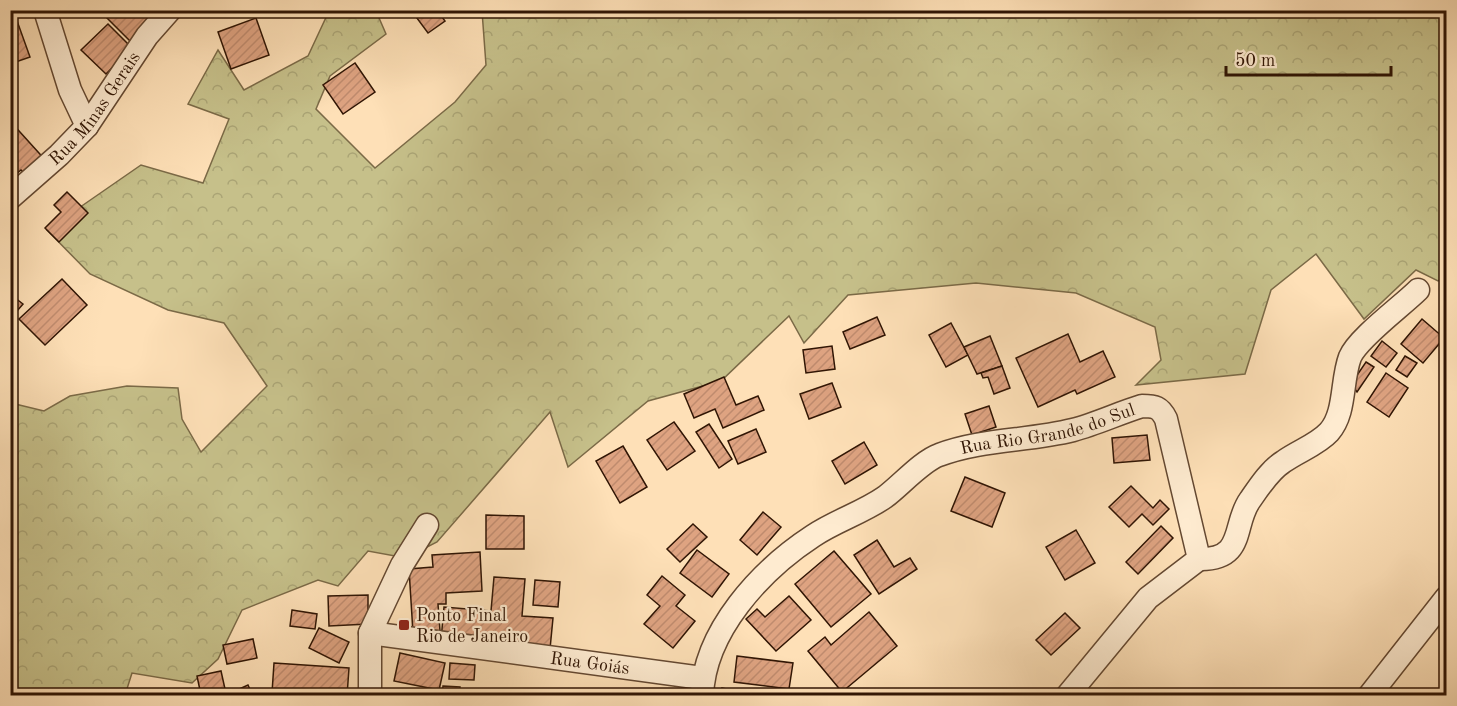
<svg xmlns="http://www.w3.org/2000/svg" width="1457" height="706" font-family="'Old Standard TT',serif">
  <style>
    .forest { fill: url(#forest-crowns); stroke: #7b6a47; stroke-width: 1.5 }
    .building { fill: url(#building-hatch); stroke: #301504; stroke-width: 1.5 }
    .lines { fill: none; stroke-linecap: round; stroke-linejoin: round }
    .street-casing { stroke: #644831; stroke-width: 25 }
    .street { stroke: #feebd0; stroke-width: 22 }
    .poi-dot { fill: #8f2418; stroke: #feebd0; stroke-width: 2 }
    .labels { text-anchor: middle; stroke-width: 4.5; stroke-linejoin: round; paint-order: stroke }
    .street-label { font-size: 18px; fill: #301504; stroke: #feebd0 }
    .poi-label { font-size: 18px; fill: #301504; stroke: #feebd0; text-anchor: start }
  </style>
  <defs>
    <pattern id="forest-crowns" width="20" height="18" patternUnits="userSpaceOnUse" patternTransform="scale(1.5)"><rect width="20" height="18" fill="#c6c08a"/><path d="M2 6a3 3 0 1 1 6 0M12 15a3 3 0 1 1 6 0" fill="none" stroke="#aaa475"/></pattern>
    <pattern id="building-hatch" width="6" height="6" patternUnits="userSpaceOnUse" patternTransform="scale(1.5)"><rect width="6" height="6" fill="#dea381"/><path d="M-1 1l2-2M0 6l6-6M5 7l2-2" fill="none" stroke="#bf8b6e"/></pattern>
  </defs>
  <rect width="100%" height="100%" fill="#fee0b7"/>
  <filter id="stains"><feTurbulence type="fractalNoise" baseFrequency=".00333" numOctaves="4"/><feColorMatrix values="0 0 0 0 .2 0 0 0 0 .09 0 0 0 0 .02 0 0 0 .5 -.17"/></filter>
  <radialGradient id="worn" r=".72"><stop offset=".6" stop-color="#630" stop-opacity="0"/><stop offset="1" stop-color="#630" stop-opacity=".3"/></radialGradient>
  <path class="forest" d="M 329,11 L 376,11 L 386,34 L 330,76 L 316,109 L 375,168 L 455,102 L 486,65 L 482,11 L 1446,11 L 1446,276 L 1438,281 L 1416,270 L 1364,319 L 1316,254 L 1271,290 L 1245,374 L 1136,385 L 1161,360 L 1155,327 L 1076,293 L 976,283 L 848,295 L 804,343 L 789,316 L 721,381 L 648,401 L 568,467 L 550,412 L 437,542 L 406,558 L 368,551 L 338,586 L 318,580 L 242,610 L 218,659 L 192,683 L 132,673 L 125,695 L 11,696 L 11,403 L 44,411 L 70,396 L 127,386 L 178,388 L 182,419 L 201,452 L 267,386 L 224,323 L 168,310 L 90,274 L 47,230 L 141,165 L 203,183 L 229,119 L 188,104 L 218,50 L 244,90 L 308,56 Z"/>
  <g class="building">
    <path d="M 107,10 L 152,10 L 158,16 L 131,42 L 103,14 Z"/>
    <path d="M 411,10 L 437,10 L 445,21 L 428,33 Z"/>
    <path d="M 16,18 L 30,57 L 10,64 L 10,20 Z"/>
    <path d="M 256,18 L 269,55 L 231,69 L 218,32 Z"/>
    <path d="M 108,24 L 132,48 L 106,74 L 81,50 Z"/>
    <path d="M 355,63 L 375,92 L 343,114 L 323,85 Z"/>
    <path d="M 10,121 L 48,163 L 30,179 L 21,170 L 10,179 Z"/>
    <path d="M 67,192 L 88,213 L 59,242 L 45,228 L 61,212 L 54,205 Z"/>
    <path d="M 62,279 L 87,305 L 45,345 L 19,319 Z"/>
    <path d="M 10,294 L 23,304 L 10,319 Z"/>
    <path d="M 877,317 L 885,335 L 850,349 L 843,332 Z"/>
    <path d="M 1422,319 L 1444,338 L 1423,363 L 1401,344 Z"/>
    <path d="M 951,323 L 968,355 L 946,367 L 929,335 Z"/>
    <path d="M 1068,334 L 1080,362 L 1103,351 L 1115,377 L 1077,394 L 1075,390 L 1038,407 L 1016,358 Z"/>
    <path d="M 990,336 L 1002,366 L 977,374 L 964,347 Z"/>
    <path d="M 1382,341 L 1397,353 L 1386,367 L 1371,356 Z"/>
    <path d="M 832,346 L 835,369 L 806,373 L 803,350 Z"/>
    <path d="M 1405,356 L 1417,363 L 1407,377 L 1396,370 Z"/>
    <path d="M 1366,362 L 1374,367 L 1357,392 L 1351,384 Z"/>
    <path d="M 1002,366 L 1010,388 L 994,394 L 988,377 L 983,378 L 981,373 Z"/>
    <path d="M 1386,373 L 1408,388 L 1389,417 L 1367,402 Z"/>
    <path d="M 724,377 L 736,405 L 758,396 L 764,410 L 723,428 L 715,409 L 694,418 L 684,394 Z"/>
    <path d="M 832,383 L 841,407 L 809,419 L 800,394 Z"/>
    <path d="M 989,406 L 996,427 L 972,435 L 965,414 Z"/>
    <path d="M 674,422 L 695,451 L 667,470 L 647,440 Z"/>
    <path d="M 709,424 L 732,459 L 719,468 L 696,432 Z"/>
    <path d="M 756,429 L 766,452 L 738,464 L 728,441 Z"/>
    <path d="M 1147,435 L 1150,460 L 1114,463 L 1112,438 Z"/>
    <path d="M 864,442 L 877,465 L 845,484 L 832,461 Z"/>
    <path d="M 623,446 L 647,487 L 620,503 L 596,461 Z"/>
    <path d="M 965,477 L 1005,493 L 992,527 L 951,511 Z"/>
    <path d="M 1131,486 L 1153,508 L 1160,500 L 1169,509 L 1153,525 L 1142,514 L 1129,527 L 1109,507 Z"/>
    <path d="M 763,512 L 781,527 L 757,555 L 740,540 Z"/>
    <path d="M 486,515 L 524,516 L 524,549 L 486,549 Z"/>
    <path d="M 693,524 L 707,537 L 680,562 L 667,549 Z"/>
    <path d="M 1161,526 L 1173,538 L 1138,574 L 1126,562 Z"/>
    <path d="M 1076,530 L 1095,563 L 1065,580 L 1046,547 Z"/>
    <path d="M 877,540 L 894,567 L 910,558 L 917,569 L 879,594 L 854,555 Z"/>
    <path d="M 697,550 L 729,574 L 712,597 L 680,573 Z"/>
    <path d="M 834,551 L 871,594 L 831,627 L 795,584 Z"/>
    <path d="M 480,552 L 482,591 L 446,593 L 446,604 L 438,604 L 440,631 L 413,633 L 409,569 L 433,567 L 432,555 Z"/>
    <path d="M 662,576 L 685,595 L 676,606 L 695,621 L 673,648 L 644,624 L 660,606 L 647,595 Z"/>
    <path d="M 494,577 L 525,579 L 522,616 L 553,618 L 550,649 L 441,640 L 444,607 L 491,611 Z"/>
    <path d="M 535,580 L 560,582 L 558,607 L 533,605 Z"/>
    <path d="M 368,595 L 368,624 L 329,626 L 328,596 Z"/>
    <path d="M 789,596 L 811,620 L 776,651 L 746,619 L 757,609 L 765,617 Z"/>
    <path d="M 292,610 L 317,614 L 315,629 L 290,626 Z"/>
    <path d="M 869,612 L 897,646 L 842,692 L 808,651 L 825,637 L 831,645 Z"/>
    <path d="M 1065,613 L 1080,628 L 1051,655 L 1036,640 Z"/>
    <path d="M 319,628 L 349,642 L 339,663 L 309,648 Z"/>
    <path d="M 253,639 L 257,658 L 227,664 L 223,645 Z"/>
    <path d="M 400,653 L 445,663 L 439,690 L 394,681 Z"/>
    <path d="M 737,656 L 793,663 L 789,689 L 734,682 Z"/>
    <path d="M 274,663 L 349,668 L 347,696 L 272,693 Z"/>
    <path d="M 450,663 L 475,665 L 474,680 L 449,679 Z"/>
    <path d="M 221,671 L 225,689 L 201,695 L 197,676 Z"/>
    <path d="M 248,685 L 253,696 L 224,696 Z"/>
    <path d="M 443,686 L 460,687 L 459,696 L 442,696 Z"/>
    <path d="M 722,688 L 761,696 L 720,696 Z"/>
  </g>
  <g class="lines">
    <g class="street-casing">
      <g id="street">
        <path d="M 45,10 L 70,90 L 87,126"/>
        <path id="s1" d="M 10,198 L 59,155 L 87,126 L 147,36 L 170,10"/>
        <path d="M 1199,559 C 1246,560 1232,525 1250,500 C 1259,487 1270,470 1283,462 C 1298,451 1317,445 1329,432 C 1346,413 1341,381 1350,357 C 1358,338 1402,306 1418,290"/>
        <path id="s2" d="M 370,633 L 702,678"/>
        <path d="M 370,696 L 370,633 L 402,565 L 427,525"/>
        <path id="s3" d="M 702,696 C 704,631 761,570 813,536 C 835,521 862,513 885,497 C 900,486 922,461 939,455 C 981,439 1029,441 1073,430 C 1096,424 1119,413 1142,406 C 1155,406 1160,407 1166,419 L 1199,559 L 1148,598 L 1067,696"/>
        <path d="M 1369,696 L 1446,598"/>
      </g>
    </g>
    <use href="#street" class="street"/>
  </g>
  <rect class="poi-dot" x="398" y="619" width="12" height="12" rx="3"/>
  <g class="labels">
    <g class="street-label">
      <text dy="6" stroke="none"><textPath href="#s1" startOffset="124">Rua Minas Gerais</textPath></text>
      <text dy="6" stroke="none"><textPath href="#s3" startOffset="464">Rua Rio Grande do Sul</textPath></text>
      <text dy="6" stroke="none"><textPath href="#s2" startOffset="222">Rua Goiás</textPath></text>
    </g>
    <g class="poi-label">
      <text x="416" y="621">Ponto Final<tspan x="416" dy="21">Rio de Janeiro</tspan></text>
    </g>
  </g>
  <rect width="1457" height="706" fill="none" stroke="#fee0b7" stroke-width="36"/>
  <rect x="12" y="12" width="1433" height="682" fill="none" stroke="#301504" stroke-width="3"/>
  <rect x="18" y="18" width="1421" height="670" fill="none" stroke="#301504" stroke-width="1.5"/>
  <path d="M1226 66v9h165v-9" fill="none" stroke="#301504" stroke-width="3"/>
  <text x="1235" y="66" font-size="18" fill="#301504" stroke="#feebd0" stroke-width="4.5" paint-order="stroke">50 m</text>
  <rect width="100%" height="100%" filter="url(#stains)"/>
  <rect width="100%" height="100%" fill="url(#worn)"/>
</svg>
